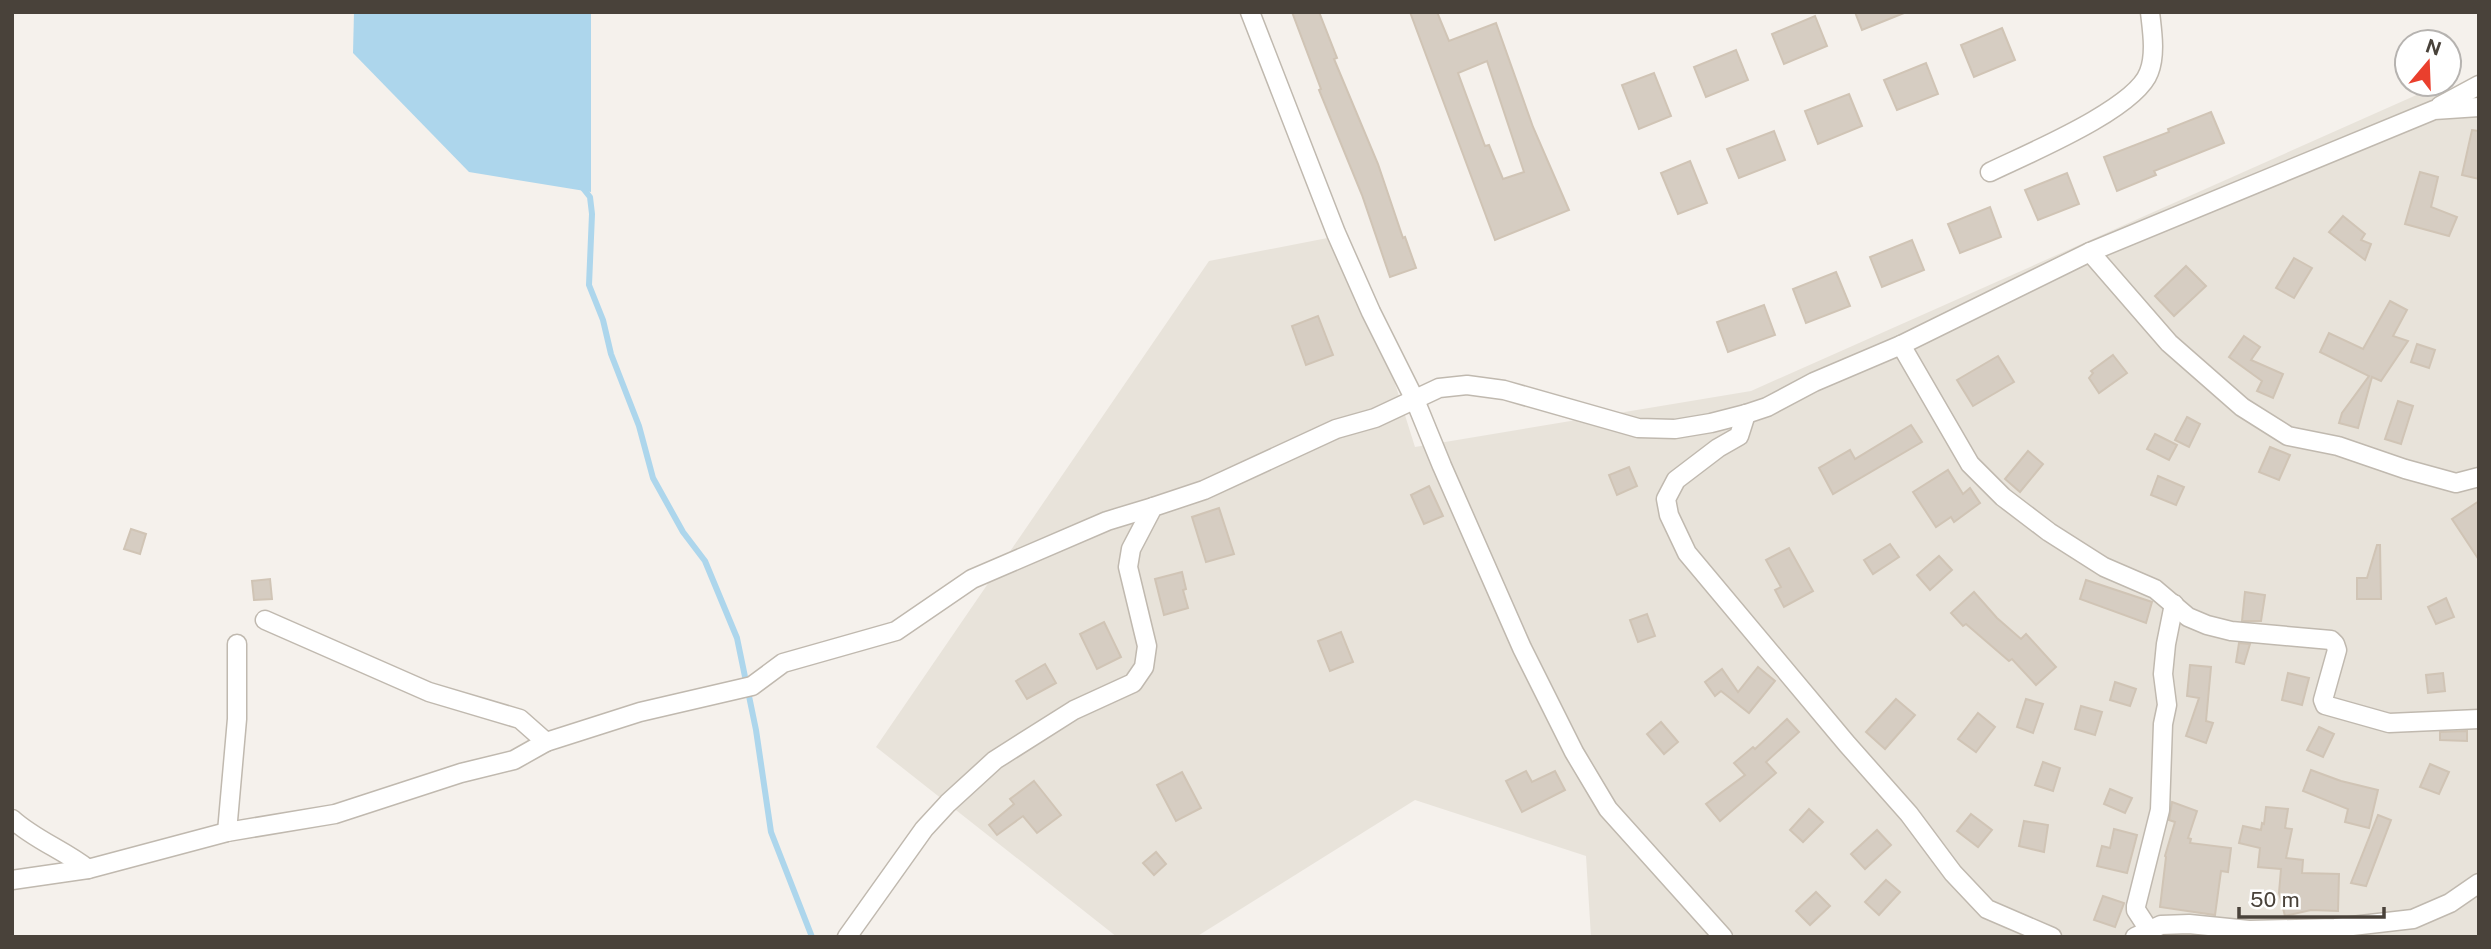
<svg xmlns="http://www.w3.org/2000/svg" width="2491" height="949" font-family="'Public Sans',sans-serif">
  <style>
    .residential { fill: #e8e3da }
    .water { fill: #add6ec }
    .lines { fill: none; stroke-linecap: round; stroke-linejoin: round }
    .stream { stroke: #add6ec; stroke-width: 6 }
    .building { fill: #d6cdc2; stroke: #d0c4b5; stroke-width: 2; fill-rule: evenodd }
    .street-casing { stroke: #c0b9af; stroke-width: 21 }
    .street { stroke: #fff; stroke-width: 18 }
  </style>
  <rect width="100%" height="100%" fill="#f5f1ec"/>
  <path class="residential" d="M 2430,89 L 2479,116 L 2479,937 L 1591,937 L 1586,856 L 1415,800 L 1196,937 L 1117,937 L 876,747 L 1209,261 L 1348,234 L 1415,447 L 1751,391 Z"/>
  <path class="water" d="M 354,12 L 591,12 L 591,192 L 469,172 L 353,53 Z"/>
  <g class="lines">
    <path class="stream" d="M 582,187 L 590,197 L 592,214 L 589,285 L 603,320 L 611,354 L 639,426 L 653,478 L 683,532 L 705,561 L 737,638 L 756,730 L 771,832 L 812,937"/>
  </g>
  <g class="building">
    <path d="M 1292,12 L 1319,12 L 1337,58 L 1334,59 L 1378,164 L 1403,238 L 1405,237 L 1416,268 L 1390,277 L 1362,195 L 1319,90 L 1321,89 Z"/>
    <path d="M 1410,12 L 1437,12 L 1449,41 L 1496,23 L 1533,127 L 1569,210 L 1495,240 ZM 1487,61 L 1524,172 L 1503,179 L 1489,145 L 1485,146 L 1458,73 Z"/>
    <path d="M 1855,12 L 1904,12 L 1904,13 L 1862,30 Z"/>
    <path d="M 1815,16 L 1827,46 L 1784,64 L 1772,34 Z"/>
    <path d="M 2002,28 L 2015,60 L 1974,77 L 1961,45 Z"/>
    <path d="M 1736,50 L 1748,80 L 1706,97 L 1694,67 Z"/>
    <path d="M 1926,63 L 1938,94 L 1897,110 L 1884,80 Z"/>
    <path d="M 1654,73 L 1671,116 L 1639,129 L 1622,85 Z"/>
    <path d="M 1849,94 L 1862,126 L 1818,144 L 1805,111 Z"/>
    <path d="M 2211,112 L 2224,143 L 2154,171 L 2156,175 L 2117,191 L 2104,157 L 2169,132 L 2168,129 Z"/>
    <path d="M 2472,130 L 2479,131 L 2479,179 L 2462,175 Z"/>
    <path d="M 1774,131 L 1785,160 L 1739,178 L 1727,149 Z"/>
    <path d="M 1690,161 L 1707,203 L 1678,214 L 1661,173 Z"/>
    <path d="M 2420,172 L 2438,177 L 2431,207 L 2457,217 L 2449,236 L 2405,224 Z"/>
    <path d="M 2067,173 L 2079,204 L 2038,220 L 2025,190 Z"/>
    <path d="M 1990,207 L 2001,237 L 1960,253 L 1948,224 Z"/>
    <path d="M 2343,216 L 2365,234 L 2361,240 L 2371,244 L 2365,260 L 2329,232 Z"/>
    <path d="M 1912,240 L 1924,270 L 1882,287 L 1870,257 Z"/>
    <path d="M 2294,258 L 2312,268 L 2294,298 L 2276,288 Z"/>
    <path d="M 2186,266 L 2206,286 L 2174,316 L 2155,296 Z"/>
    <path d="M 1836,272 L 1850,306 L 1806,323 L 1793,289 Z"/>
    <path d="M 2390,301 L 2407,310 L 2393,336 L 2408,341 L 2381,381 L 2372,377 L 2358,428 L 2339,423 L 2342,413 L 2369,376 L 2320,352 L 2329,333 L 2363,349 Z"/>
    <path d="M 1764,305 L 1775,335 L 1728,352 L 1717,322 Z"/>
    <path d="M 1318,316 L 1333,355 L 1306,365 L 1292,326 Z"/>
    <path d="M 2244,336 L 2260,347 L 2251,360 L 2283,374 L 2273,398 L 2257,391 L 2262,381 L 2229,357 Z"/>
    <path d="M 2417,344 L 2435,350 L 2429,368 L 2411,362 Z"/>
    <path d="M 2113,355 L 2127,373 L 2099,393 L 2089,378 L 2093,373 L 2091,371 Z"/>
    <path d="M 1998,356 L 2014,382 L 1973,406 L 1957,380 Z"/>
    <path d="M 2398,401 L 2413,406 L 2401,444 L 2385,439 Z"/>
    <path d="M 2187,417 L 2200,424 L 2189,447 L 2175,440 Z"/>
    <path d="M 1911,425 L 1922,442 L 1833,494 L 1819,468 L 1850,450 L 1855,459 Z"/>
    <path d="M 2155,434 L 2177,445 L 2169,460 L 2147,449 Z"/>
    <path d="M 2270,447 L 2290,455 L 2279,480 L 2259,472 Z"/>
    <path d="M 2028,451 L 2043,464 L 2020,492 L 2005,479 Z"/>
    <path d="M 1629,467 L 1637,486 L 1617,495 L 1609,475 Z"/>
    <path d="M 1948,470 L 1963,494 L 1970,488 L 1980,503 L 1954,522 L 1951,517 L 1936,527 L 1913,492 Z"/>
    <path d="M 2158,476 L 2184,487 L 2176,505 L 2151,495 Z"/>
    <path d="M 1429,486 L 1443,516 L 1424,524 L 1411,495 Z"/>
    <path d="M 2479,501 L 2479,560 L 2452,519 Z"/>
    <path d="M 1219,508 L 1234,554 L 1206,562 L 1192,517 Z"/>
    <path d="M 131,529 L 146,534 L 140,554 L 124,549 Z"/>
    <path d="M 1890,544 L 1899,557 L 1873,574 L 1864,560 Z"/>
    <path d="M 2377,545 L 2380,545 L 2381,599 L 2357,599 L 2357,578 L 2367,578 Z"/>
    <path d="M 1789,548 L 1813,591 L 1784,607 L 1775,590 L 1781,587 L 1766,560 Z"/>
    <path d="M 1939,556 L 1952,570 L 1930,590 L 1917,575 Z"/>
    <path d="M 1182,572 L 1186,589 L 1183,590 L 1188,608 L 1164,615 L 1155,579 Z"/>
    <path d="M 270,579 L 272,599 L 254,600 L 252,581 Z"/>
    <path d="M 2086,580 L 2152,602 L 2146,623 L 2080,599 Z"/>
    <path d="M 1974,592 L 1997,618 L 2021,639 L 2026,634 L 2056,667 L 2036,685 L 2012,659 L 2009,661 L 1966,624 L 1963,626 L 1951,613 Z"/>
    <path d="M 2245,592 L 2265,595 L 2261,621 L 2242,621 Z"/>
    <path d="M 2446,598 L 2454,617 L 2436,624 L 2428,607 Z"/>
    <path d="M 1647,614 L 1655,636 L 1638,642 L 1630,620 Z"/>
    <path d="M 1104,622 L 1121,657 L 1097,669 L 1080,634 Z"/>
    <path d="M 1341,632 L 1353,662 L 1330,671 L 1318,641 Z"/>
    <path d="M 2239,643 L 2250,644 L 2244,664 L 2236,662 Z"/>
    <path d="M 1045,664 L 1056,683 L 1027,699 L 1016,681 Z"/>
    <path d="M 2190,665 L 2211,667 L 2206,721 L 2213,723 L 2206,743 L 2186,736 L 2199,698 L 2187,696 Z"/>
    <path d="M 1758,667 L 1775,681 L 1749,713 L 1721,691 L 1715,696 L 1705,682 L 1722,669 L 1738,692 Z"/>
    <path d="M 2288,673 L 2309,678 L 2302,705 L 2282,700 Z"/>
    <path d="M 2443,673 L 2445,691 L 2428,693 L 2426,675 Z"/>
    <path d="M 2115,682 L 2136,689 L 2130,706 L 2110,700 Z"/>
    <path d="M 1896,699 L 1915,715 L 1885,749 L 1866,732 Z"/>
    <path d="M 2026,699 L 2043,704 L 2033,733 L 2017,727 Z"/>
    <path d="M 2081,706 L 2102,712 L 2095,735 L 2075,729 Z"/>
    <path d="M 1978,713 L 1995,727 L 1976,752 L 1958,739 Z"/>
    <path d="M 1787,719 L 1799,732 L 1766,762 L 1776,773 L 1720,821 L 1706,804 L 1745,775 L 1734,763 L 1753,747 L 1755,749 Z"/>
    <path d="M 1661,722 L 1678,742 L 1664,754 L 1647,734 Z"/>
    <path d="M 2319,727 L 2334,734 L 2323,757 L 2307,750 Z"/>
    <path d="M 2467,731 L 2467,741 L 2440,740 L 2440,732 Z"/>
    <path d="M 2043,762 L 2060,768 L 2053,791 L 2035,785 Z"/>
    <path d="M 2430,764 L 2449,772 L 2439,794 L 2420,787 Z"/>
    <path d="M 2311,770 L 2341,781 L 2378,790 L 2369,828 L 2345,822 L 2348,809 L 2303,791 Z"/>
    <path d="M 1526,771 L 1532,782 L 1555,771 L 1565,790 L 1522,812 L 1506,781 Z"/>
    <path d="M 1182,772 L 1201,808 L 1176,821 L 1157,785 Z"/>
    <path d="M 1034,781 L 1061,815 L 1037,833 L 1023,816 L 997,835 L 989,825 L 1014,804 L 1010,799 Z"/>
    <path d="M 2110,789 L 2132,798 L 2125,813 L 2104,804 Z"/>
    <path d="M 2172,802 L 2197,811 L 2188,838 L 2191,839 L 2190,843 L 2231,848 L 2228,872 L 2221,871 L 2215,915 L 2160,907 L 2166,857 L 2165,856 L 2175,822 L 2169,820 Z"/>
    <path d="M 2266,807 L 2288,809 L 2285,828 L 2292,829 L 2286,858 L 2303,860 L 2302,873 L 2339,874 L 2338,911 L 2311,910 L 2285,916 L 2279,893 L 2281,869 L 2258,867 L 2260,848 L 2239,843 L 2243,826 L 2261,830 L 2262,823 L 2264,824 Z"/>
    <path d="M 1809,809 L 1823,822 L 1803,842 L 1790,830 Z"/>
    <path d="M 1971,814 L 1992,830 L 1978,847 L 1957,831 Z"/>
    <path d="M 2378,815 L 2391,820 L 2366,886 L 2351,883 Z"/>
    <path d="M 2024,821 L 2048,825 L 2044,852 L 2019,846 Z"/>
    <path d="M 2114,829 L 2137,835 L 2127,873 L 2097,866 L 2102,846 L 2110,848 Z"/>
    <path d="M 1877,830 L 1891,845 L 1865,869 L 1851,854 Z"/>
    <path d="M 1156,852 L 1166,864 L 1154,875 L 1143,863 Z"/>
    <path d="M 1886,880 L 1900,892 L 1879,915 L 1865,902 Z"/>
    <path d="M 1816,892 L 1830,906 L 1810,925 L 1796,911 Z"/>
    <path d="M 2103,896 L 2124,903 L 2115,927 L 2094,920 Z"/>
  </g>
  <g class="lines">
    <g class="street-casing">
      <g id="street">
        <path d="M 1250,12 L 1336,233 L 1371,312 L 1415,400 L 1442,466 L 1522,648 L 1574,752 L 1608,809 L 1723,937"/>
        <path d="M 2440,106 L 2479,85"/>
        <path d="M 1990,172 C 2027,154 2136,109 2149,72 C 2156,54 2152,30 2150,12"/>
        <path d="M 2090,252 L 2169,343 L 2242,407 L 2288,436 L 2338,446 L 2405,469 L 2456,483 L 2479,477"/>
        <path d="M 1901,345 L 1970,464 L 2003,497 L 2049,532 L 2104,567 L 2155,589 L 2188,617 L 2207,625 L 2231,631 L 2331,640 L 2335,644 L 2337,650 L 2323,700 L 2325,705 L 2389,723 L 2479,719"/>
        <path d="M 1746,414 L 1739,436 L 1718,448 L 1676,480 L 1666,499 L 1669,515 L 1687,553 L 1847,744 L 1909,814 L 1953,873 L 1987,909 L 2052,937"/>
        <path d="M 265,620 L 429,692 L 520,719 L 546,742"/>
        <path d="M 12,819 C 35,840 64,850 88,869"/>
        <path d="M 227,832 L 237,719 L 237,644"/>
        <path d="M 12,880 L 88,869 L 227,832 L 335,814 L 461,773 L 514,760 L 546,742 L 640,712 L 752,686 L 783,663 L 896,631 L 972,579 L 1107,521 L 1153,507"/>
        <path d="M 2149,930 L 2136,910 L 2136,906 L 2160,810 L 2163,724 L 2167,705 L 2163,674 L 2166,644 L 2174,604"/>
        <path d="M 847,937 L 924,829 L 948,803 L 995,760 L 1074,710 L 1133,683 L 1144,667 L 1147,646 L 1128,567 L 1131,549 L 1153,507 L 1204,490 L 1336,429 L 1375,418 L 1439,388 L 1467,385 L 1504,390 L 1638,428 L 1675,429 L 1711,423 L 1746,414 L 1767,407 L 1814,382 L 1901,345 L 2090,252 L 2434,110 L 2479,107"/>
        <path d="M 2135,937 L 2161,925 L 2189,924 L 2249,930 L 2335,928 L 2413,919 L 2450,903 L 2479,883"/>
      </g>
    </g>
    <use href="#street" class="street"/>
  </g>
  <rect width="2491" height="949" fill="none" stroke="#49423a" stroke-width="28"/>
  <g transform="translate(2428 63) rotate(19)"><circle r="33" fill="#ffffff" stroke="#b6b3b0" stroke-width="2"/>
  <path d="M0-5L12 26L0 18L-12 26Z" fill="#ea3f2d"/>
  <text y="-10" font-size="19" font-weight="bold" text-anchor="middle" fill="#49423a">N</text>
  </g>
  <path d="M2239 907v10h145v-10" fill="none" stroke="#49423a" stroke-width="3.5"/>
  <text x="2250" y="907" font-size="21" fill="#49423a" stroke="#ffffff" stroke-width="5" paint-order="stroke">50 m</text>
</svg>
